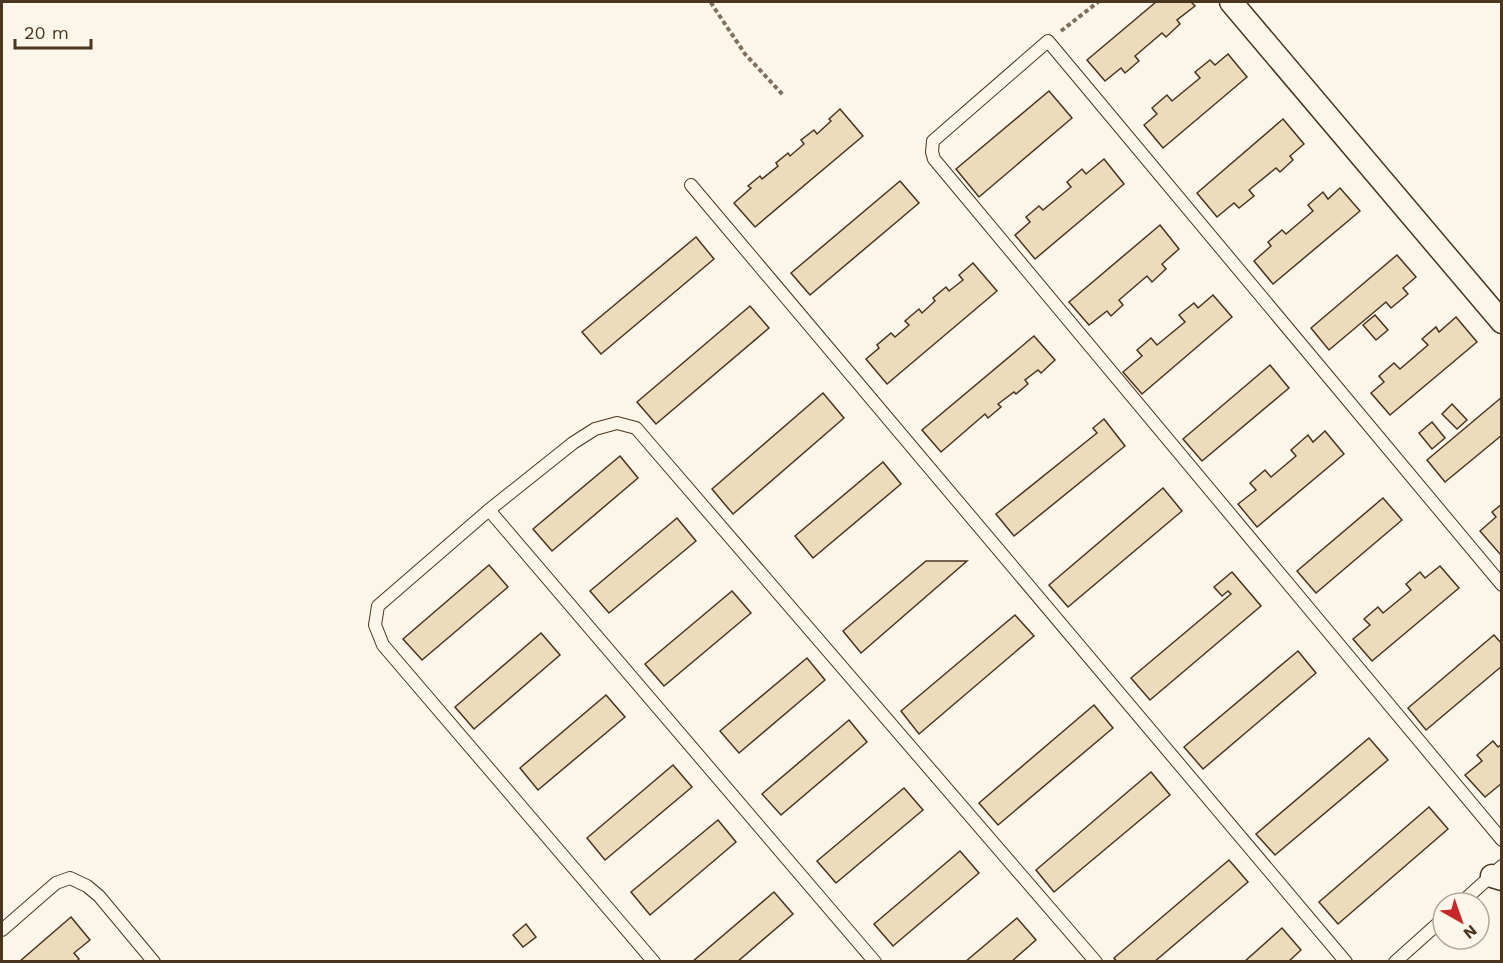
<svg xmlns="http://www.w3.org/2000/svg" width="1503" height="963" font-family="'Work Sans',sans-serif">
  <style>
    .building { fill: #ecdcbc; stroke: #4a3520; stroke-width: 1.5 }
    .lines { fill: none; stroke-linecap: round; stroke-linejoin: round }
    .lane-casing { stroke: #4a3520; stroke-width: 14 }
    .street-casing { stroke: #4a3520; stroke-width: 25 }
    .path { stroke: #7f6f5c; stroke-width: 4; stroke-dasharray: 4.5 3; stroke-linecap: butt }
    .lane { stroke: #fbf6e9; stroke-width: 12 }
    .street { stroke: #fbf6e9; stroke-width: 22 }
  </style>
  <rect width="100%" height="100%" fill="#fbf6e9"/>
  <g class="building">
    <path d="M 1156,2 L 1191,2 L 1195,6 L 1177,20 L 1180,24 L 1166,37 L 1162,33 L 1135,56 L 1139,61 L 1125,73 L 1121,68 L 1105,81 L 1087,60 Z"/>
    <path d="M 1228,54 L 1247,77 L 1163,148 L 1144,125 L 1157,114 L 1152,108 L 1167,95 L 1172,101 L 1200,78 L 1195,72 L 1210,60 L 1215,65 Z"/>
    <path d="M 1049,91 L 1072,118 L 979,197 L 956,169 Z"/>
    <path d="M 840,109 L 863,136 L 755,227 L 734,203 L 751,188 L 748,186 L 760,176 L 762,179 L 778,166 L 776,163 L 788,153 L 790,156 L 804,144 L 801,140 L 814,130 L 817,134 L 831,121 L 829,119 Z"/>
    <path d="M 1283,119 L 1304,144 L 1290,156 L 1293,160 L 1280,172 L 1276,168 L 1249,190 L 1254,196 L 1239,208 L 1234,203 L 1217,217 L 1197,193 Z"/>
    <path d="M 1104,159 L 1124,184 L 1035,259 L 1015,235 L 1030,222 L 1026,217 L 1039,206 L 1043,210 L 1071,187 L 1067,182 L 1082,169 L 1086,174 Z"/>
    <path d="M 900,181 L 919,203 L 810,295 L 791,273 Z"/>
    <path d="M 1340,188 L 1360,211 L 1273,284 L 1254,261 L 1271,246 L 1268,242 L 1282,230 L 1286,234 L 1313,211 L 1308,205 L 1323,192 L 1328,199 Z"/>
    <path d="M 1160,225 L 1179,249 L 1162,264 L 1166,269 L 1152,282 L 1147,276 L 1119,300 L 1123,305 L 1111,316 L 1107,311 L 1089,325 L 1069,302 Z"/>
    <path d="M 696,237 L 714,259 L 601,354 L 582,332 Z"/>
    <path d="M 1397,255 L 1416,277 L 1403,288 L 1408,294 L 1391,308 L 1386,302 L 1329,350 L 1311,328 Z"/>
    <path d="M 973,263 L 997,291 L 887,384 L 866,359 L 879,348 L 877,345 L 891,333 L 895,337 L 909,325 L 905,321 L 919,309 L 922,313 L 935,301 L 933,298 L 946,287 L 949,291 L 963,280 L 959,275 Z"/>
    <path d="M 1213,295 L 1232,317 L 1142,394 L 1123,372 L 1142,356 L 1137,350 L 1151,338 L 1157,345 L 1185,322 L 1179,315 L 1194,303 L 1198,308 Z"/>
    <path d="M 750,306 L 769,328 L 656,424 L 637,402 Z"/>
    <path d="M 1375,315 L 1388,330 L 1376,340 L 1363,325 Z"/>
    <path d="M 1456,317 L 1477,342 L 1390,415 L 1371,393 L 1384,382 L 1379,376 L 1394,363 L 1400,369 L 1428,345 L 1422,339 L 1436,327 L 1439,332 Z"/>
    <path d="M 1034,336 L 1055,360 L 1041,373 L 1038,370 L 1025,380 L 1028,384 L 1016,394 L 1014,392 L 998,404 L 1001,407 L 988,418 L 985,414 L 941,452 L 922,430 Z"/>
    <path d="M 1270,365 L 1289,388 L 1202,461 L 1183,439 Z"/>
    <path d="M 823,393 L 844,418 L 733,514 L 712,489 Z"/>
    <path d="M 1502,397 L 1502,435 L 1445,482 L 1427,460 Z"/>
    <path d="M 1452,404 L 1467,420 L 1457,429 L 1442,414 Z"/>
    <path d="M 1104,419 L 1125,446 L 1014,536 L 996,514 L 1097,433 L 1093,428 Z"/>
    <path d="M 1432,422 L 1445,438 L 1432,449 L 1419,433 Z"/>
    <path d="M 1325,431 L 1344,454 L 1257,527 L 1238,504 L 1256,490 L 1250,483 L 1265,470 L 1271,477 L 1296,456 L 1291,450 L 1308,435 L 1313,442 Z"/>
    <path d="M 620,456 L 638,478 L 552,551 L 533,529 Z"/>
    <path d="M 883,462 L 901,484 L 813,558 L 795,536 Z"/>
    <path d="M 1163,488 L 1182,511 L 1068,607 L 1049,585 Z"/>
    <path d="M 1383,498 L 1402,520 L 1316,593 L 1297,571 Z"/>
    <path d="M 1502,504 L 1502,552 L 1500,554 L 1480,531 L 1496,517 L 1492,512 Z"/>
    <path d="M 677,518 L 696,541 L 609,613 L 590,591 Z"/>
    <path d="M 926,561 L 967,561 L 861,653 L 843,631 Z"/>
    <path d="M 489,565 L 508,587 L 422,660 L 403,639 Z"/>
    <path d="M 1440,566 L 1459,588 L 1372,661 L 1353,639 L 1370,625 L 1364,619 L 1378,607 L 1383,613 L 1411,590 L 1406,584 L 1420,572 L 1425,578 Z"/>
    <path d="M 1232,572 L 1261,606 L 1150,700 L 1131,678 L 1231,594 L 1228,591 L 1222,596 L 1214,587 Z"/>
    <path d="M 732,591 L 751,613 L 664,686 L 645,664 Z"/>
    <path d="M 1015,615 L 1034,636 L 919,734 L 901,711 Z"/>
    <path d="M 541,633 L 560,655 L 474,729 L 455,707 Z"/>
    <path d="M 1494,635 L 1502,644 L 1502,666 L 1426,730 L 1408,708 Z"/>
    <path d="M 1298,651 L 1316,673 L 1203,769 L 1184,747 Z"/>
    <path d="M 807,658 L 825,680 L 739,753 L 720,731 Z"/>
    <path d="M 606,695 L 625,717 L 538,790 L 520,768 Z"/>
    <path d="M 1094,705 L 1113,728 L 998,825 L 979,803 Z"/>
    <path d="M 849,720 L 867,742 L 781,815 L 762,794 Z"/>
    <path d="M 1369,738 L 1388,760 L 1275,855 L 1256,834 Z"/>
    <path d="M 1493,741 L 1498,747 L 1502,744 L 1502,783 L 1485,797 L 1465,775 L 1482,761 L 1477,755 Z"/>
    <path d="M 673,765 L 692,787 L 605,860 L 587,838 Z"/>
    <path d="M 1151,772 L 1170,795 L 1054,892 L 1036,870 Z"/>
    <path d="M 904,788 L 923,810 L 836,883 L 817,861 Z"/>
    <path d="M 1429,807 L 1448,829 L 1338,924 L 1319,902 Z"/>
    <path d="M 718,820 L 736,842 L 650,915 L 631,892 Z"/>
    <path d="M 960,851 L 979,873 L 893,946 L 874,924 Z"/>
    <path d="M 1229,860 L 1248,882 L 1154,962 L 1117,962 L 1114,958 Z"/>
    <path d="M 774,892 L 793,914 L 737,962 L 692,962 Z"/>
    <path d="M 71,917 L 90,940 L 74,953 L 79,959 L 76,962 L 19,962 Z"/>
    <path d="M 1017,918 L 1036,940 L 1011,962 L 965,962 Z"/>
    <path d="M 526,924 L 536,937 L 523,947 L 513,935 Z"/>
    <path d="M 1282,928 L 1301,950 L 1288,962 L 1244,962 Z"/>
  </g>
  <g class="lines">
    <g class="lane-casing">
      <g id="lane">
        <path d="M 691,185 L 1346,962"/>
        <path d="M 489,510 L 875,962"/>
        <path d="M 1502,585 L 1048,41 L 933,141 L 932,152 L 934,159 L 1502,840"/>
        <path d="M 1461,903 L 1502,866"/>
        <path d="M 2,930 L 56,883 L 70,878 L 87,886 L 99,896 L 154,962"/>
        <path d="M 654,962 L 383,645 L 375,625 L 378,606 L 489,510 L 573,443 L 595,429 L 617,423 L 636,428 L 1096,962"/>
        <path d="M 1395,962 L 1443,919"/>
      </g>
    </g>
    <g class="street-casing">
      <g id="street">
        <path d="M 1231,2 L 1502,322"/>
        <path d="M 1492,876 L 1502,879"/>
      </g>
    </g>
    <g class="path">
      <path d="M 711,2 L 713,6 L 745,54 L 783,95"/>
      <path d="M 1061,31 L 1098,2"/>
    </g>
    <use href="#lane" class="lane"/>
    <use href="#street" class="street"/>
  </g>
  <rect width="1503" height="963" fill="none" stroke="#4a3520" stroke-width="6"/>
  <g transform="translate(1461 921) rotate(140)"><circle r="28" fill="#fbf6e9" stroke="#b4a999" stroke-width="1.5"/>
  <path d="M0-4.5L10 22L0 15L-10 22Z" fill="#c62828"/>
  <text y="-9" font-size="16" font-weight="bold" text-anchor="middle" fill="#4a3520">N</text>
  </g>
  <path d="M15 39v9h76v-9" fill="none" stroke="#4a3520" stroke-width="3"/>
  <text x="24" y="39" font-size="18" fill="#4a3520" stroke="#fbf6e9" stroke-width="4.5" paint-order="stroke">20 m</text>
</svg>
